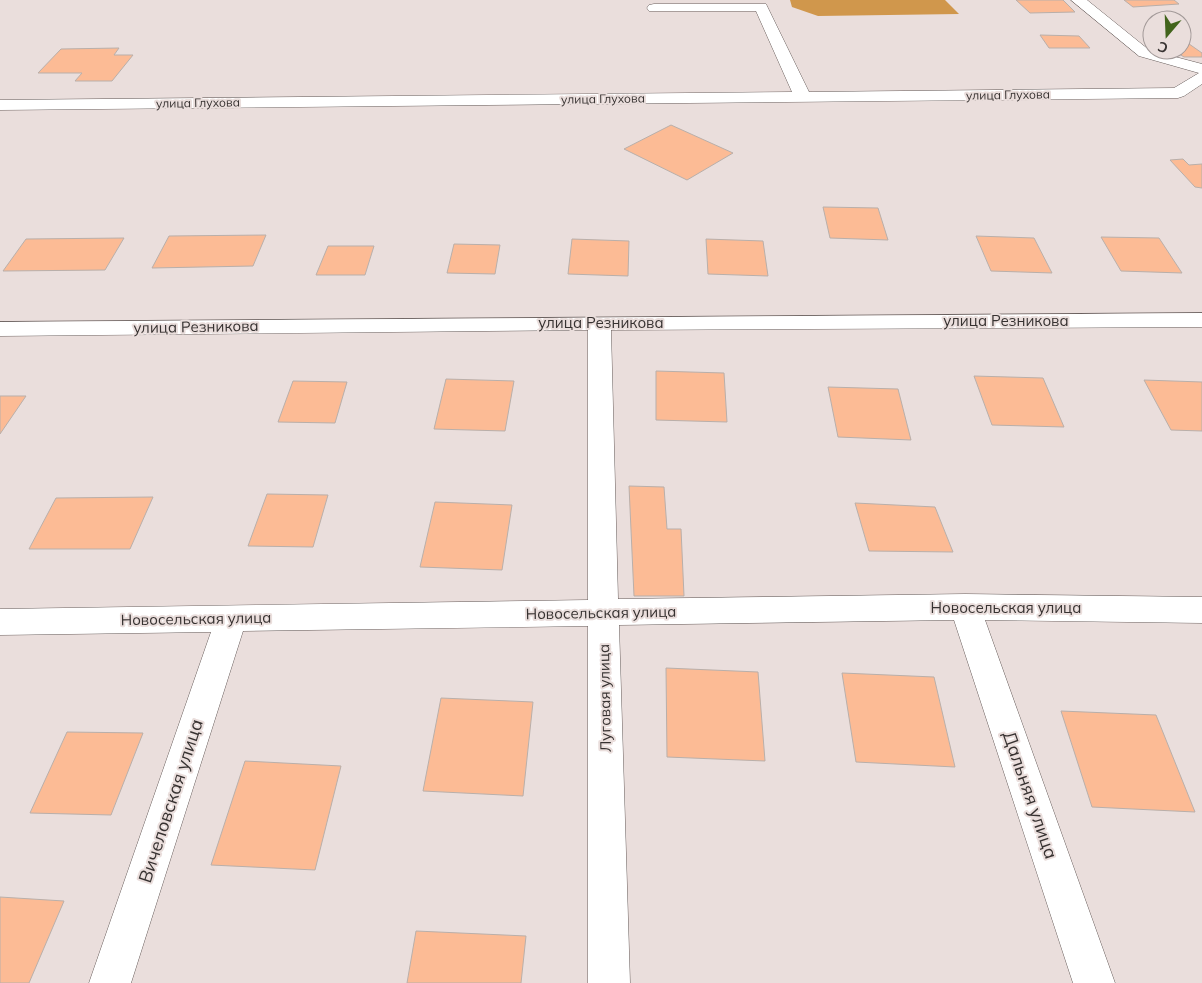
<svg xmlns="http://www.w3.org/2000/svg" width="1202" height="983" font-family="Mulish,sans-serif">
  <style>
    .forest { fill: #d0974c }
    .building { fill: #fcbb95; stroke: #b9afaa }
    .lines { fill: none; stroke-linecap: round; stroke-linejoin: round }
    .minor-casing { stroke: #685e5c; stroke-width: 1 }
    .minor { fill: #fff; fill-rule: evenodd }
    .labels { text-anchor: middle; stroke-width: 4; stroke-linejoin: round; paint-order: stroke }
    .far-street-label { font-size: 12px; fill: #373231; stroke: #eadedc }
    .street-label { font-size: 15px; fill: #373231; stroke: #eadedc }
    .near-street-label { font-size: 18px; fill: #373231; stroke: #eadedc }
  </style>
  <rect width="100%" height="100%" fill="#eadedc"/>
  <path class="forest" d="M 790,0 L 945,0 L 959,14 L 818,16 L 792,7 Z"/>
  <g class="building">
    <path d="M 1016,0 L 1063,0 L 1075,12 L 1030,13 Z"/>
    <path d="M 1124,0 L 1174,0 L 1179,4 L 1133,7 Z"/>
    <path d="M 1040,35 L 1079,36 L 1090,48 L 1049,48 Z"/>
    <path d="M 1182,39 L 1202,53 L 1202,57 L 1184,57 L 1173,50 L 1182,50 Z"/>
    <path d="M 119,48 L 114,55 L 133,55 L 112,81 L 75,81 L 82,73 L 38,73 L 61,49 Z"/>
    <path d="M 671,125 L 733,153 L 687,180 L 624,149 Z"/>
    <path d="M 1183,159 L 1189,165 L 1202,164 L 1202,188 L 1195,187 L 1170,160 Z"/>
    <path d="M 823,207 L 878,208 L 888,240 L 830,238 Z"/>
    <path d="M 266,235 L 253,266 L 152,268 L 169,236 Z"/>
    <path d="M 976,236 L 1034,238 L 1052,273 L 991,271 Z"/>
    <path d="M 1101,237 L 1159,238 L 1182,273 L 1121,271 Z"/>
    <path d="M 124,238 L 105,270 L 3,271 L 26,239 Z"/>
    <path d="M 572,239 L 629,241 L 628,276 L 568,274 Z"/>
    <path d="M 706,239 L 763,241 L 768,276 L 708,274 Z"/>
    <path d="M 454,244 L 500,245 L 495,274 L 447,273 Z"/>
    <path d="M 328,246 L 374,246 L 365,275 L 316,275 Z"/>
    <path d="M 656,371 L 724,373 L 727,422 L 656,420 Z"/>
    <path d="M 974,376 L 1043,378 L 1064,427 L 992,425 Z"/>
    <path d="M 446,379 L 514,381 L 505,431 L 434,429 Z"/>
    <path d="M 1144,380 L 1202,382 L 1202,431 L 1171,430 Z"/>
    <path d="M 293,381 L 347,382 L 335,423 L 278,422 Z"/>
    <path d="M 828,387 L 898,389 L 911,440 L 838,437 Z"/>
    <path d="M 0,396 L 26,396 L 0,434 Z"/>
    <path d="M 629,486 L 664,487 L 667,529 L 681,529 L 684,596 L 634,596 Z"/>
    <path d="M 267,494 L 328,495 L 313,547 L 248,546 Z"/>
    <path d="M 153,497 L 130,549 L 29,549 L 56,498 Z"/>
    <path d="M 435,502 L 512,505 L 502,570 L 420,567 Z"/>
    <path d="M 855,503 L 935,507 L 953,552 L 869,551 Z"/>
    <path d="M 666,668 L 758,672 L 765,761 L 667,757 Z"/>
    <path d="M 842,673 L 934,677 L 955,767 L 856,762 Z"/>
    <path d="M 441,698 L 533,702 L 523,796 L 423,791 Z"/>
    <path d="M 1061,711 L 1156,715 L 1195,812 L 1092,807 Z"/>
    <path d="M 67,732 L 143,733 L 111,815 L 30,813 Z"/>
    <path d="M 245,761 L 341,766 L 315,870 L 211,865 Z"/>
    <path d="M 0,897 L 64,901 L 29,983 L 0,983 Z"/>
    <path d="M 416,931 L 526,936 L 521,983 L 407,983 Z"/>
  </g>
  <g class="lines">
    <g class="minor-casing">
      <g id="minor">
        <path d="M 1071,0 L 1087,0 L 1149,50 L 1202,64 L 1202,84 L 1184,96 L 1178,98 L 0,110 L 0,100 L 792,92 L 756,11 L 649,11 L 647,8 L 649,5 L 654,4 L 766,4 L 809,92 L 1174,88 L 1199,73 L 1139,56 Z"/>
        <path d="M 1202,313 L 1202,327 L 611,330 L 618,599 L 965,594 L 1202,597 L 1202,623 L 985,620 L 1115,983 L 1073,983 L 954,620 L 619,625 L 630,983 L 588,983 L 588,626 L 243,631 L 131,983 L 89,983 L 211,632 L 0,635 L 0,609 L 588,600 L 588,330 L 0,336 L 0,322 Z"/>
      </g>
    </g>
    <use href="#minor" class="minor"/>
  </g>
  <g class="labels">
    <g class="far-street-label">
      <text transform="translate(1008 95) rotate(-1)" y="4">улица Глухова</text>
      <text transform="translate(603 99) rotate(-1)" y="4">улица Глухова</text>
      <text transform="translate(198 103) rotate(-1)" y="4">улица Глухова</text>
    </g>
    <g class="street-label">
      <text x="1006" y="326">улица Резникова</text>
      <text x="601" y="328">улица Резникова</text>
      <text transform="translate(196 327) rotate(-1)" y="5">улица Резникова</text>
      <text x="1006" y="613">Новосельская улица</text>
      <text transform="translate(601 613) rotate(-1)" y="5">Новосельская улица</text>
      <text transform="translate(196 619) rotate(-1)" y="5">Новосельская улица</text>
      <text transform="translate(605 698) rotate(-91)" y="5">Луговая улица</text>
    </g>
    <g class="near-street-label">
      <text transform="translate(1030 795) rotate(71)" y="6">Дальняя улица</text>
      <text transform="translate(171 801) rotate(-72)" y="6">Вичеловская улица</text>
    </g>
  </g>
  <g transform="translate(1167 35) rotate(199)"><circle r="24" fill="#eadedc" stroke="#a29998"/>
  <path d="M0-4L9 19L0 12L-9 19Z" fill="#42641c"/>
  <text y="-8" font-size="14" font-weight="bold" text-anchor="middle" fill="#373231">С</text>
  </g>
</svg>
